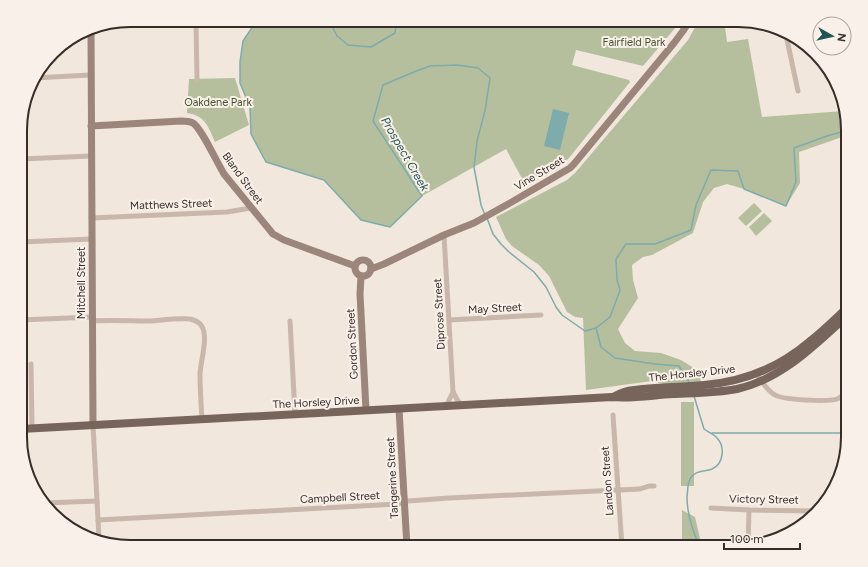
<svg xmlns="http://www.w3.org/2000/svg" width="868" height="567" font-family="Figtree,sans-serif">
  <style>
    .green { fill: #b5bf9e }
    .water { fill: #7eabac }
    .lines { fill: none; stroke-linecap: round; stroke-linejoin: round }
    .stream { stroke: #7eabac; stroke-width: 1.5 }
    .street { stroke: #c8b7aa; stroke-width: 5 }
    .secondary { stroke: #9c867b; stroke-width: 7 }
    .primary { stroke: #77645b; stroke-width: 8 }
    .labels { text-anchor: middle; stroke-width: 4; stroke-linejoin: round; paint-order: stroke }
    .park-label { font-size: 11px; fill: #46532e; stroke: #f9f1e9 }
    .street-label { font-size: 11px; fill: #362d29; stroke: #f9f1e9 }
    .water-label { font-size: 12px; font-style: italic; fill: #215355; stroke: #f9f1e9 }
    .rim { fill: none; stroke: #362d29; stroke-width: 2 }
  </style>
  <rect width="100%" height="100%" fill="#f1e7dd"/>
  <g class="green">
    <path d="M 257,20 L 682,20 L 643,66 L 576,50 L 572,65 L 629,80 L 630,82 L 569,158 L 562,164 L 525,184 L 506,149 L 422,196 L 390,227 L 361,220 L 324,180 L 266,162 L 251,134 L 250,107 L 240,83 L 240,62 L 243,41 Z"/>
    <path d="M 699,20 L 724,20 L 727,42 L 748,39 L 762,117 L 844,111 L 848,123 L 848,135 L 799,152 L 800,183 L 786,206 L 744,189 L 727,184 L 714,188 L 703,202 L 693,233 L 652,255 L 643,257 L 632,265 L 633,280 L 638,298 L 618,329 L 625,343 L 635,351 L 661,353 L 681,360 L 700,372 L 701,385 L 673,387 L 652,381 L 586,390 L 583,318 L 575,317 L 567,312 L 549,276 L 539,265 L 512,246 L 506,239 L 496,217 L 567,180 L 575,173 L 688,40 Z"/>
    <path d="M 235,78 L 249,125 L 215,142 C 209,128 205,115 187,113 L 189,79 Z"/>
    <path d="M 754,203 L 762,211 L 746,226 L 738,218 Z"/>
    <path d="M 764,213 L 772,221 L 756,236 L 749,227 Z"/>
    <rect x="681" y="402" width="13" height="84"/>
    <path d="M 682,510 L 695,517 L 702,547 L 682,547 Z"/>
  </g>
  <path class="water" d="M 553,109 L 569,113 L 560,150 L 544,146 Z"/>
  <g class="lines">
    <g class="stream">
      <path d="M 257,20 L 243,41 L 240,62 L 240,83 L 250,107 L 251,134 L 266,162 L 324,180 L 361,220 L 390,227 L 422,196 L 373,121 L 383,85 L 414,72 L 430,66 L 457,65 L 478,68 L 490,78 L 485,111 L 477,141 L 474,167 L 481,205 L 485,215"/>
      <path d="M 329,20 L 337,36 L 348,45 L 371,47 L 395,33 L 397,20"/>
      <path d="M 487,218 L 493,234 L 501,244 L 509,252 L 534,272 L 546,287 L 556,307 L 562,315 L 585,331 L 596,328 L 610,317 L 620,290 L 617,280 L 616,259 L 626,244 L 655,244 L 691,230 L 696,205 L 711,170 L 738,171 L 744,189 L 786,206 L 796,182 L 794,148 L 827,136 L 848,130"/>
      <path d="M 596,328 L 601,347 L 615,358 L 655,364 L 679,366 L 688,380 L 689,383"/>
      <path d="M 694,396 L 704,429 C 708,432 714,434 717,438 C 725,446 724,464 712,469 C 704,472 695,470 690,479 C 687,485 688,491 687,497 C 687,515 692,530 700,547"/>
      <path d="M 712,433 L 848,433"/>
    </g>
    <g class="street">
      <path d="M 196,24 L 197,80"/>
      <path d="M 100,26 L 196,24 L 227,25"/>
      <path d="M 786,35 L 798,91"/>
      <path d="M 33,78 L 91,75"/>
      <path d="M 21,159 L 91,156"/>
      <path d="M 91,218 L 227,212 L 251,208"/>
      <path d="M 444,235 L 453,392 L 458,401 L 462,405"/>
      <path d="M 21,242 L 91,239"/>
      <path d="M 21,320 L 92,317"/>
      <path d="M 449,320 L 541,315"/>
      <path d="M 92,321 C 111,320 131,321 150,321 C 163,320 177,318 190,319 C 194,320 198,321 201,325 C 209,335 201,360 200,373 C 200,388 201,404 202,419"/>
      <path d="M 290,321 L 295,414"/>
      <path d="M 31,364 L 32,428"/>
      <path d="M 756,374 C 762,381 767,391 775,395 C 783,400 828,402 837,399 C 841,397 845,394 848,392"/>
      <path d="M 446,406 L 453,392"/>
      <path d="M 613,415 L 622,547"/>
      <path d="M 93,425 L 99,538"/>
      <path d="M 45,503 L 97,501"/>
      <path d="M 711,508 L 749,510 L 816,511"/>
      <path d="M 98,520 L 398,504 L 408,501 L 449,498 L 618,490 L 640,489 L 649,486 L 654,486"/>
      <path d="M 748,546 L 749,510"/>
    </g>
    <g class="secondary">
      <path d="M 91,28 L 93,425"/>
      <path d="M 91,126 L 181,121 C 185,121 189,121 193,123 C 202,129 217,163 224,174 L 273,234 L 284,240 L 355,266"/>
      <circle cx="363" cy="268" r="8"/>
      <path d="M 371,269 L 384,264 L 444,235 L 474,223 L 510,203 L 570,168 L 574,164 L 674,43 L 683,31 L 690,20"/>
      <path d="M 361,276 L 360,294 L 366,410"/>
      <path d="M 399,409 L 407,547"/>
    </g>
    <g class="primary">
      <path d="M 613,397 C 617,395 621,393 624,392 C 630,390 637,390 643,389 C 663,387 683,387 704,385 C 744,382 778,368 809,342 C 823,331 835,319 848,307"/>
      <path d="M 21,429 L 612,397 C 633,399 653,395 673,394 C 694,393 716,393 737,389 C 782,379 815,345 848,315"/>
    </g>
  </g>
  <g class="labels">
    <g class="park-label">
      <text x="634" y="46">Fairfield Park</text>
      <text x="218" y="106">Oakdene Park</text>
    </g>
    <g class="street-label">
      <text transform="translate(539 173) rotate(-31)" y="4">Vine Street</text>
      <text transform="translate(243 178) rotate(54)" y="4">Bland Street</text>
      <text transform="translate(171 204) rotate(-2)" y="4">Matthews Street</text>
      <text transform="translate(81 283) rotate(-90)" y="4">Mitchell Street</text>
      <text transform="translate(495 308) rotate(-3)" y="4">May Street</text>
      <text transform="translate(439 314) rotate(-93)" y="4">Diprose Street</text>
      <text transform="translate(352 344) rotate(-93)" y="4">Gordon Street</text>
      <text transform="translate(692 373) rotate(-6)" y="4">The Horsley Drive</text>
      <text transform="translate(316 402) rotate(-3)" y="4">The Horsley Drive</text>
      <text transform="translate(392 478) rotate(-93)" y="4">Tangerine Street</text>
      <text transform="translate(607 481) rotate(-94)" y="4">Landon Street</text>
      <text transform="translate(340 497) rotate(-3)" y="4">Campbell Street</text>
      <text transform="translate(764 499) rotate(1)" y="4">Victory Street</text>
    </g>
    <g class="water-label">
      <text transform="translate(405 154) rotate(60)" y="4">Prospect Creek</text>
    </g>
  </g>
  <path d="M0 0H868V567H0ZM130 27H738A103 103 0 0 1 841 130V437A103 103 0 0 1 738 540H130A103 103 0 0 1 27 437V130A103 103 0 0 1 130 27Z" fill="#f9f1e9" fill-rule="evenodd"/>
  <path class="rim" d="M130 27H738A103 103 0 0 1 841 130V437A103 103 0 0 1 738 540H130A103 103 0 0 1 27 437V130A103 103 0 0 1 130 27Z"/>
  <g transform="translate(832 36) rotate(98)"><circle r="19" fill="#f9f1e9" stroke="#aba39c"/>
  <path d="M0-3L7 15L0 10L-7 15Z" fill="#215355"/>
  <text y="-6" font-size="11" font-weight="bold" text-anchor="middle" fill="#362d29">N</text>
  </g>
  <path d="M724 543v6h76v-6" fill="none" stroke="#362d29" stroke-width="2"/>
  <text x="730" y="543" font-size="12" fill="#362d29" stroke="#f9f1e9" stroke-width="3" paint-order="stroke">100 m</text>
</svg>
